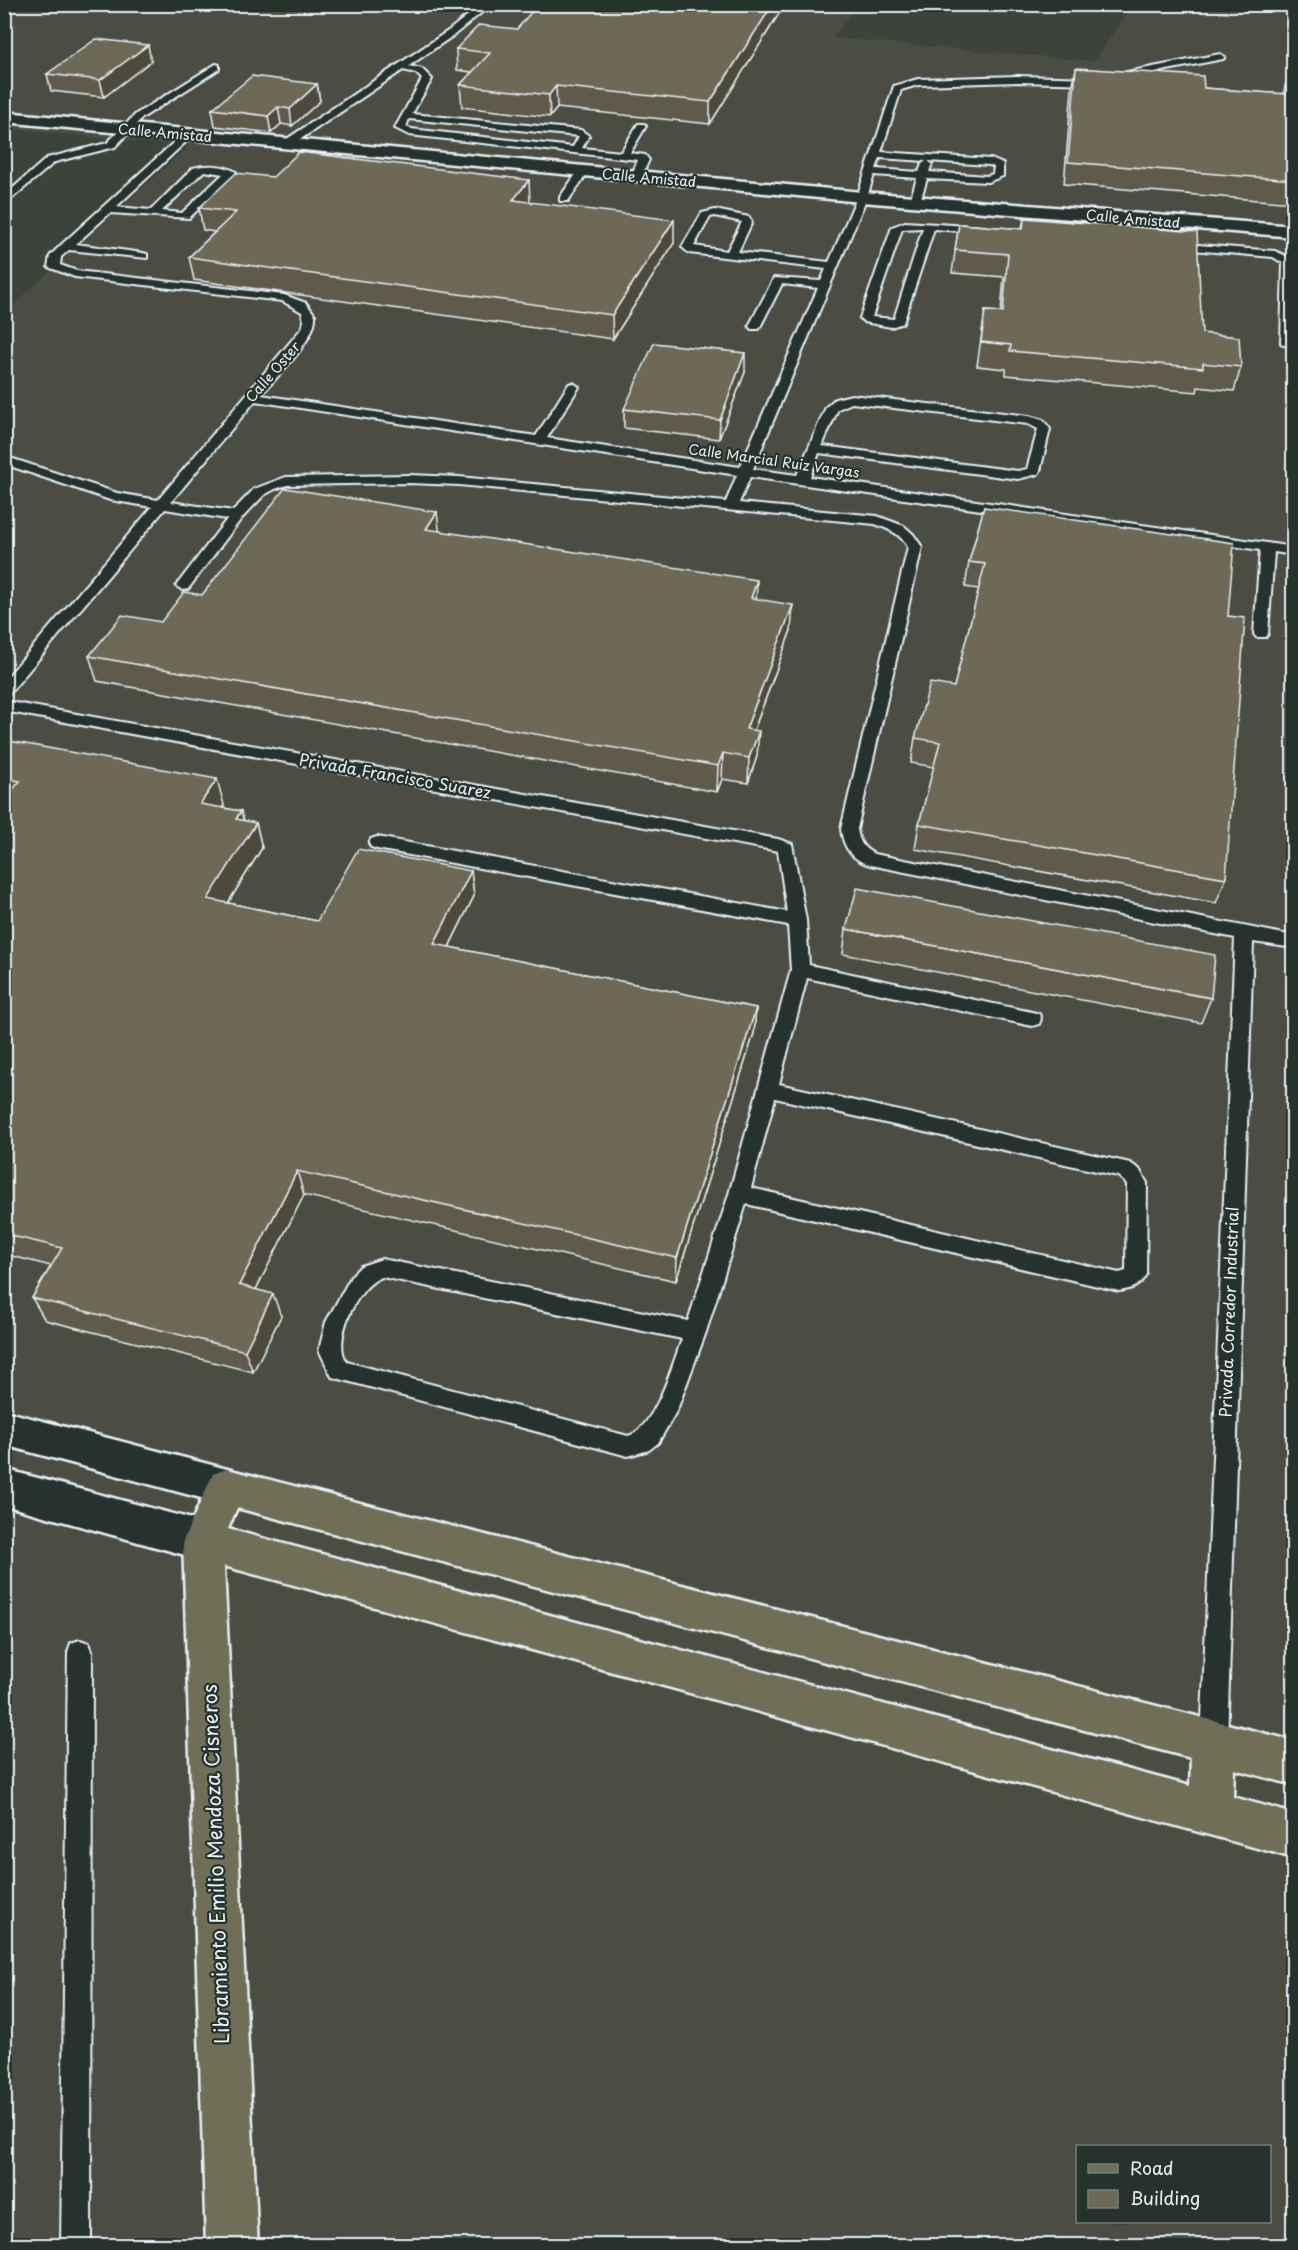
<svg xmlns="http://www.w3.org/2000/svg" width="1298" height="2250" font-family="'Playpen Sans',sans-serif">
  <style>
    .built { fill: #4b4e43; fill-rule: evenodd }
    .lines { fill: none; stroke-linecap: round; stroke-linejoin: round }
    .lane-casing { stroke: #e8f1f8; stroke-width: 4 }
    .street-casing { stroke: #e8f1f8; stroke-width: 5 }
    .secondary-casing { stroke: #e8f1f8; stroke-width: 5 }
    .primary-casing { stroke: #e8f1f8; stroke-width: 5 }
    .lane { fill: #26332d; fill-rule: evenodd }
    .street { fill: #26332d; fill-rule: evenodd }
    .secondary { fill: #26332d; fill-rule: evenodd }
    .primary { fill: #716e59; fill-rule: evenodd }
    .wall { fill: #5f5a4b; stroke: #e8f1f8; stroke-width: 1.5 }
    .shaded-wall { fill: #4d4a3d; stroke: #e8f1f8; stroke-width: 1.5 }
    .building { fill: #6e6957; stroke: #e8f1f8; stroke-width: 1.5 }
    .labels { text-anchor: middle; stroke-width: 4.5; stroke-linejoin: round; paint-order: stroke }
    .far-street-label { font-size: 14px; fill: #e8f1f8; stroke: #26332d }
    .street-label { font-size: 16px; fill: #e8f1f8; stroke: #26332d }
    .near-street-label { font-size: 20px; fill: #e8f1f8; stroke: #26332d }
  </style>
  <rect width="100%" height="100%" fill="#3c433a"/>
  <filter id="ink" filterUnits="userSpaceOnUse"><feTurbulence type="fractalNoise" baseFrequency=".0167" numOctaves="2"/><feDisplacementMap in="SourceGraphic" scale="12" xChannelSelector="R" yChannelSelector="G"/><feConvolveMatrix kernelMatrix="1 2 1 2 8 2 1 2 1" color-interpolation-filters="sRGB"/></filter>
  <g filter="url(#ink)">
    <path class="built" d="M 5,5 L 857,5 L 833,38 L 1094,61 L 1133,5 L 1293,5 L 1293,2245 L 5,2245 L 4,313 L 188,147 L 5,128 ZM 1078,2146 L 1270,2146 L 1270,2222 L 1078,2222 Z"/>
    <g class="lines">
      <g class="lane-casing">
        <g id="lane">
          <path d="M 482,4 L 492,4 L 454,35 L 409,66 L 422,69 L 432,79 L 412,114 L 581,130 L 589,136 L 582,148 L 621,152 L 638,124 L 644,124 L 646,126 L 630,153 L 645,155 L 649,160 L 640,179 L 631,177 L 638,160 L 409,135 L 395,128 L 422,79 L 416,73 L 403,70 L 289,147 L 281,147 L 281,143 L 448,31 ZM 409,119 L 578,136 L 579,136 L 573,147 L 411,129 L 406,127 Z"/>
          <path d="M 1220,54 L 1225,57 L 1223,59 L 1096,84 L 1018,82 L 918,85 L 901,90 L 881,152 L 991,159 L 1003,164 L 1003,176 L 988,182 L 927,179 L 920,201 L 915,204 L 910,201 L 917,178 L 874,175 L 867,197 L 753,469 L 797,475 L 826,407 L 835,399 L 852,395 L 1029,416 L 1043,420 L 1050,429 L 1040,471 L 1038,474 L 1018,479 L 819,453 L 810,477 L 1294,547 L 1294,555 L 1274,552 L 1268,634 L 1266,637 L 1256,637 L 1254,634 L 1260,550 L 750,477 L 739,503 L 877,516 L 904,526 L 913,534 L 922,547 L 857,829 C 859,842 863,848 874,854 L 1294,936 L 1294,948 L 1253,942 L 1227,1742 L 1223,1751 L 1214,1755 L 1205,1751 L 1201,1742 L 1235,938 L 870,865 C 852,860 843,847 841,829 L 908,547 C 901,534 889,529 875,524 L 459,485 L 409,483 L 287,485 L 275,489 L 264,495 L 241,519 L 188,589 L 183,590 L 176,586 L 227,519 L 165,509 L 9,694 L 4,696 L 4,681 L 152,507 L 110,500 L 4,464 L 4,456 L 117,493 L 158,500 L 302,328 L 304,321 L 302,312 L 282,301 L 75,277 L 48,267 L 50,256 L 62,244 L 183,134 L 192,136 L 116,207 L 151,210 L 193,168 C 206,164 225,165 236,172 L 235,174 L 189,218 L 110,213 L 76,244 L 143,253 L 147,254 L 147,258 L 69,250 L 61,257 L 60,265 L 77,271 L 284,295 L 306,303 L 315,315 C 317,339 276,377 261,395 L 536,436 L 569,384 L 573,383 L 579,387 L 547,438 L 740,467 L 818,288 L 782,284 L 759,329 L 751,329 L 749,326 L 774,278 L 821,281 L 826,269 L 689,253 L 682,247 L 702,213 L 715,210 L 749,217 L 752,222 L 738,252 L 829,262 L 857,197 L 894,86 L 918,79 L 1018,76 L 1096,78 ZM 880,158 L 926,161 L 922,164 L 919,172 L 876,169 ZM 928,161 L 989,165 L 994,167 L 993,174 L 987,176 L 929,172 L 932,164 ZM 204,171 L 223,174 L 182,213 L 162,211 ZM 715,216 L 742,222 L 727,251 L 694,246 L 710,217 ZM 255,401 L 737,475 L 726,502 L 459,477 L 409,475 L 286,477 L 254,489 L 233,511 L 171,502 ZM 852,403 L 1028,424 L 1038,429 L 1027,469 L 1018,471 L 822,446 L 838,409 Z"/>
          <path d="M 216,64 L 219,65 L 219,69 L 142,118 L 115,147 L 55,162 L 4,205 L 4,196 L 47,158 L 107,143 L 136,114 Z"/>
          <path d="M 583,169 L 588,172 L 568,201 L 560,201 L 560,197 L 579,170 Z"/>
          <path d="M 905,222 L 985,227 L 990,230 L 985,233 L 934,229 L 903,323 L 891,327 L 864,322 L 860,318 L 892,227 ZM 923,228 L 894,319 L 872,317 L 902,229 Z"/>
          <path d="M 1173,243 L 1275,251 L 1293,259 L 1294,350 L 1281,343 L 1283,263 L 1273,257 L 1169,248 L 1167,246 Z"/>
          <path d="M 4,701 L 778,839 L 792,844 L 806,920 L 809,965 L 1032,1012 L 1039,1014 L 1041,1019 L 1039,1024 L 1032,1026 L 807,978 L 779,1084 L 1130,1163 L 1139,1169 L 1147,1183 L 1146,1274 C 1140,1287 1132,1289 1119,1291 L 746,1204 L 706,1332 L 677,1410 L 658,1443 L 649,1450 L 628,1456 L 332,1377 L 319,1350 L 326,1322 L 352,1275 L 361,1266 L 382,1259 L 688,1321 L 729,1194 L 791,970 L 788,925 L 377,849 L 371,847 L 369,843 L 371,839 L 377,837 L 787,912 L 778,851 L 4,711 ZM 775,1098 L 1118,1176 L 1127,1184 L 1126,1271 L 1119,1273 L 751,1188 ZM 382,1277 L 682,1339 C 673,1363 655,1429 628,1436 L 347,1362 C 331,1341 358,1284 382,1277 Z"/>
          <path d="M 80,1640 L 89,1643 L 92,1652 L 91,2246 L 61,2246 L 68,1652 L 71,1643 Z"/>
        </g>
      </g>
      <g class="street-casing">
        <path id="street" d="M 4,112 L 862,192 L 1294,226 L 1294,237 L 862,202 L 4,122 Z"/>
      </g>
      <g class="secondary-casing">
        <g id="secondary">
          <path d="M 4,1411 L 227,1469 L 241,1474 L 246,1487 L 241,1500 L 227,1505 L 4,1445 Z"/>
          <path d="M 4,1469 L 203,1522 L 217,1528 L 223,1541 L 217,1554 L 203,1560 L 4,1505 Z"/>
        </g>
      </g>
      <g class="primary-casing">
        <path id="primary" d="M 227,1469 L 1294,1741 L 1294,1785 L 1234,1769 L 1233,1797 L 1294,1814 L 1294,1858 L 224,1566 L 258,2246 L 206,2246 L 183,1541 L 213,1474 ZM 237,1508 L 1191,1758 L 1190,1786 L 228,1529 Z"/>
      </g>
      <use href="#lane" class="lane"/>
      <use href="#street" class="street"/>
      <use href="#secondary" class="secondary"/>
      <use href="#primary" class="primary"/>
    </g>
    <g class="wall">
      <path d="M 785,4 L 710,124 L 557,108 L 550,117 L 462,107 L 460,85 L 472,72 L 457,70 L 456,49 L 517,29 Z"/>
      <path d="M 151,61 L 104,97 L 51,91 L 47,74 Z"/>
      <path d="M 1076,68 L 1204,88 L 1283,94 L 1286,83 L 1293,83 L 1293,203 L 1064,184 L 1072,88 Z"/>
      <path d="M 317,84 L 320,101 L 292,126 L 281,124 L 271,133 L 215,126 L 212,109 Z"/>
      <path d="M 273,177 L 530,202 L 674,243 L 613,339 L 194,280 L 189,257 L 215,232 L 203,230 L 199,208 Z"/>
      <path d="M 1024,218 L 1202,333 L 1241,367 L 1234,391 L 1198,387 L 1197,392 L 1006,375 L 1006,369 L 977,366 L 985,311 L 1001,312 L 1004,277 L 952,273 L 959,224 L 1022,229 Z"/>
      <path d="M 745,372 L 719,439 L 624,428 L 624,409 Z"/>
      <path d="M 984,507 L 1228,616 L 1226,878 L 1216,903 L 915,849 L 919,824 L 934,767 L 911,763 L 915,738 L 954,687 L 979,589 L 965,587 L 969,562 Z"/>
      <path d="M 439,531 L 756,599 L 791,630 L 754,730 L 757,756 L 748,783 L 722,779 L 717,792 L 97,681 L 89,656 L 161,622 L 202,595 Z"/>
      <path d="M 4,740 L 224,805 L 222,808 L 241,811 L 244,821 L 256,823 L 262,848 L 228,903 L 317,921 L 471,871 L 474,896 L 449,947 L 756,1008 L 754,1033 L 676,1281 L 304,1195 L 256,1289 L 281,1316 L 253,1372 L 45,1320 L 32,1298 L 51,1266 L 4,1254 Z"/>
      <path d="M 846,929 L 1211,998 L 1201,1023 L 843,954 Z"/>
    </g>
    <g class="shaded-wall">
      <path d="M 773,4 L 785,4 L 710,124 L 710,102 Z"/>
      <path d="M 148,45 L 151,61 L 104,97 L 100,80 Z"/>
      <path d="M 317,84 L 320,101 L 292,126 L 290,109 Z"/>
      <path d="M 556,86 L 557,108 L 550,117 L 549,95 Z"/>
      <path d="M 278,107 L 281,124 L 271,133 L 268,116 Z"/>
      <path d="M 529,180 L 530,203 L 513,200 Z"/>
      <path d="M 674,220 L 674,243 L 613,339 L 612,315 Z"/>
      <path d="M 745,353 L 745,372 L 719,439 L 720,420 Z"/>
      <path d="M 437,512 L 440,537 L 426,529 Z"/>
      <path d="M 757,580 L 756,605 L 751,598 Z"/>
      <path d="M 793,605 L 791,630 L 745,754 L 746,729 Z"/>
      <path d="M 759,731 L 757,756 L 748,783 L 749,758 Z"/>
      <path d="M 723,753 L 722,779 L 717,792 L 718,766 Z"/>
      <path d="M 217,779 L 224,805 L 208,829 L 200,804 Z"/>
      <path d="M 241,811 L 248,836 L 256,823 L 262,848 L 215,924 L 208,899 L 236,819 Z"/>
      <path d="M 471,871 L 474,896 L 438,969 L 434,944 Z"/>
      <path d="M 756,1008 L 754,1033 L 676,1281 L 677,1258 Z"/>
      <path d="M 297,1171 L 304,1195 L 247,1307 L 239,1285 Z"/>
      <path d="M 273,1294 L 281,1316 L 253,1372 L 245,1351 Z"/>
    </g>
    <g class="building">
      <path d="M 538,4 L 773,4 L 710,102 L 556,86 L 549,95 L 460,85 L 490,53 L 456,49 L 479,25 L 517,29 Z"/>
      <path d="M 96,39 L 148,45 L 100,80 L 47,74 Z"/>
      <path d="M 1076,68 L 1203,76 L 1204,88 L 1287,94 L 1286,83 L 1293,83 L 1293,180 L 1068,162 Z"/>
      <path d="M 252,76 L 317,84 L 290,109 L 278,107 L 268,116 L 212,109 Z"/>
      <path d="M 299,152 L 529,180 L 513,200 L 674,220 L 612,315 L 189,257 L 236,212 L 199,208 L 236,173 L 273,177 Z"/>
      <path d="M 1024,218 L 1197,232 L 1202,333 L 1239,337 L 1241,367 L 1203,363 L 1203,368 L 1010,351 L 1011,345 L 981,342 L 985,311 L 1003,312 L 1008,254 L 955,250 L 959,224 L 1023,229 Z"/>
      <path d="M 654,343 L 745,353 L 720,420 L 624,409 Z"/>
      <path d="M 285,488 L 437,512 L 426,529 L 757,580 L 751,598 L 793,605 L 746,729 L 759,731 L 749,758 L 723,753 L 718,766 L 89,656 L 122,615 L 161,622 L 184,592 L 202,595 Z"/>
      <path d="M 984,507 L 1234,543 L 1228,616 L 1245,618 L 1226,878 L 919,824 L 940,742 L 915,738 L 930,683 L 954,687 L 985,564 L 969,562 Z"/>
      <path d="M 4,740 L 217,779 L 200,804 L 241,811 L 236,819 L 256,823 L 208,899 L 317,921 L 358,849 L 471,871 L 434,944 L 756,1008 L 677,1258 L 297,1171 L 239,1285 L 273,1294 L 245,1351 L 32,1298 L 62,1248 L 4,1234 L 4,800 L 20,781 L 4,778 Z"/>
      <path d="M 857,888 L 1215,955 L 1211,998 L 846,929 Z"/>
    </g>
  </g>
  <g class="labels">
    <g class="far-street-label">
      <text transform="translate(165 133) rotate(5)" y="5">Calle Amistad</text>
      <text transform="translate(649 178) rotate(5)" y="5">Calle Amistad</text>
      <text transform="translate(1133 219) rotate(5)" y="5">Calle Amistad</text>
      <text transform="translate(273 372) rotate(-49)" y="5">Calle Oster</text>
      <text transform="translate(774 461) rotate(8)" y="5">Calle Marcial Ruiz Vargas</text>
    </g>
    <g class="street-label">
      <text transform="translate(395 776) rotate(10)" y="6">Privada Francisco Suarez</text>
      <text transform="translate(1229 1312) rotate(-88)" y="6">Privada Corredor Industrial</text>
    </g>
    <g class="near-street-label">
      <text transform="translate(216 1864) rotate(-92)" y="7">Libramiento Emilio Mendoza Cisneros</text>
    </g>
  </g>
  <rect width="1298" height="2250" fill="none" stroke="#26332d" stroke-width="24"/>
  <rect x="12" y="12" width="1274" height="2226" fill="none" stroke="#e8f1f8" stroke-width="2" filter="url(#ink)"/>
  <rect x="1076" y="2145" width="195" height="78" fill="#26332d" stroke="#747f7e" stroke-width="1.5"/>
  <rect x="1088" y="2164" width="30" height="9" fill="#716e59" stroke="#747f7e" stroke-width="1.5"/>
  <text x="1130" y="2175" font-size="18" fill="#e8f1f8">Road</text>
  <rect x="1088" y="2190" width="30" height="18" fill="#6e6957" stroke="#747f7e" stroke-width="1.5"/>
  <text x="1130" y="2205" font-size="18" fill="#e8f1f8">Building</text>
</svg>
